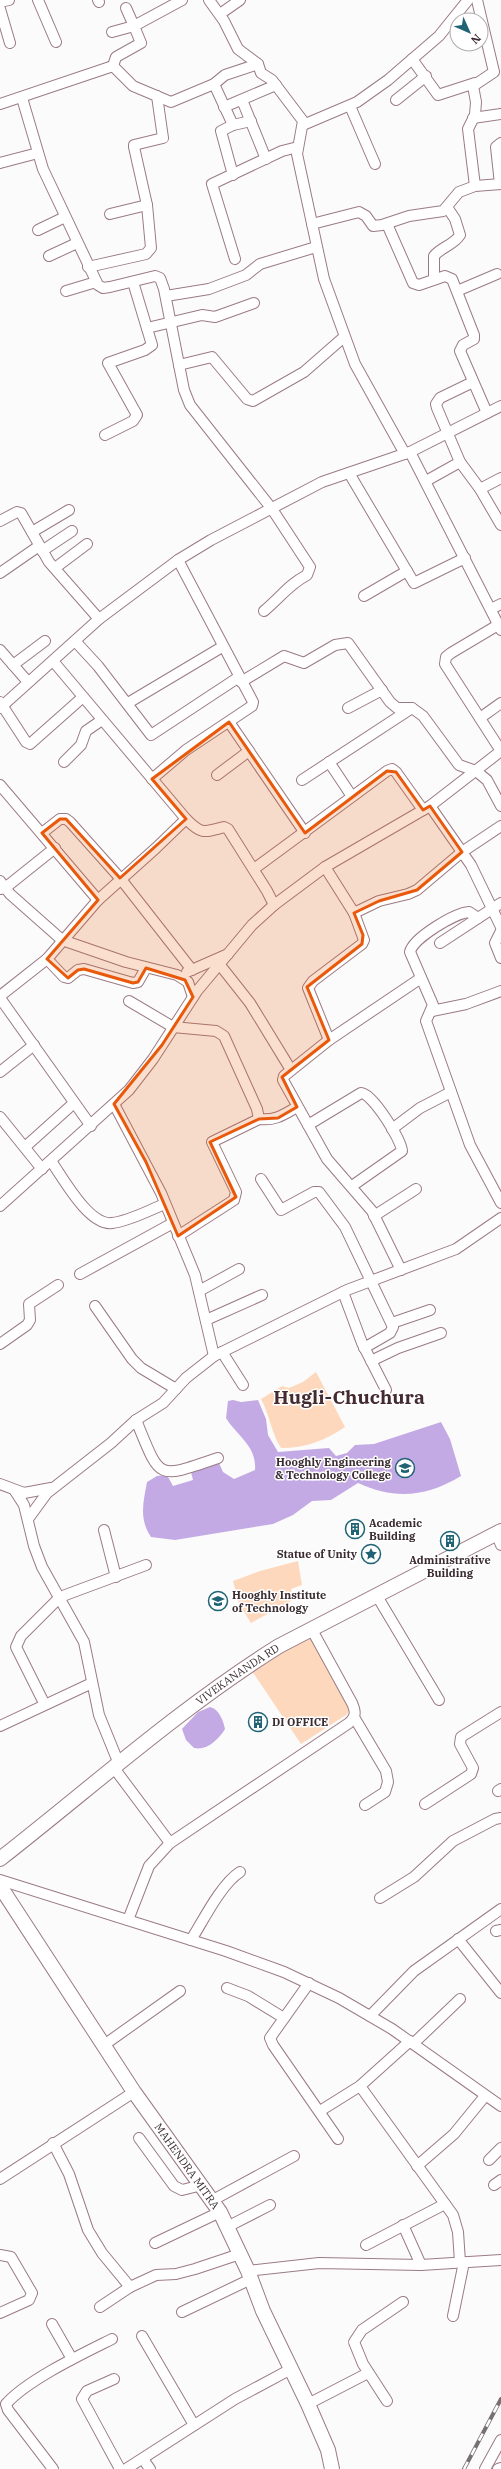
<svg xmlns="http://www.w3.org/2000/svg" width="501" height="2469" font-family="'IBM Plex Serif',serif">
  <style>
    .green { fill: #fdd8bd }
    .water { fill: #c4aae4 }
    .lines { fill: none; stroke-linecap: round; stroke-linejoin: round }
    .street-casing { stroke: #9b7b83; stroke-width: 12 }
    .secondary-casing { stroke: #9b7b83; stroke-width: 16 }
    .street { stroke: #fff; stroke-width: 10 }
    .secondary { stroke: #fff; stroke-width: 14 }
    .rail-casing { stroke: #786f72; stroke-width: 4 }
    .rail { stroke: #fff; stroke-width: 2.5; stroke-dasharray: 8; stroke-linecap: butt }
    .marked { fill: #e8590c; fill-opacity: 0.2; stroke: #e8590c; stroke-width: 3; stroke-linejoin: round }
    .labels { text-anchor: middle; stroke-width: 3; stroke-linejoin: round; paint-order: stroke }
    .poi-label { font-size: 11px; font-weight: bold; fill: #3a2c30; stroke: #fff; text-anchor: start }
    .street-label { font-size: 11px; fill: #3a2c30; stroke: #fff }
    .town-label { font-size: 19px; font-weight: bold; fill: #432930; stroke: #fff }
  </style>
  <rect width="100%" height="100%" fill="#fbfbfb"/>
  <g class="green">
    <path d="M 316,1372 L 345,1427 C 324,1441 306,1448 281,1448 C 271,1432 270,1416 261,1399 L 282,1386 L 289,1388 L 303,1382 Z"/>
    <path d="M 298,1561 L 302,1585 L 291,1589 L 293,1600 L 251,1623 L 239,1604 L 233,1581 L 260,1571 Z"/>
    <path d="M 311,1633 L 351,1703 L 350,1711 L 346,1715 L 301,1744 L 252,1671 Z"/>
  </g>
  <g class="water">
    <path d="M 233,1400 L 241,1402 L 258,1400 L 266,1419 L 268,1435 L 278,1452 L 329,1448 L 336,1456 L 347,1453 L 355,1445 L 374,1444 L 441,1422 L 450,1439 L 461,1476 C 426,1497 395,1500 358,1483 L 331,1500 L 312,1501 L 293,1515 L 273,1524 L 175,1540 L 151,1537 C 139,1519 143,1503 147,1482 L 157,1476 L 167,1475 L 173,1486 L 193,1480 L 191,1472 L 219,1463 L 223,1472 L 234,1479 L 255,1470 C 257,1446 237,1436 226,1418 L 228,1401 Z"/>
    <path d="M 210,1707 C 219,1709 223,1720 225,1729 C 219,1739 207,1751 194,1748 L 186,1740 L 182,1729 L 198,1712 Z"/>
  </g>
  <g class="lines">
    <g class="street-casing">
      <g id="street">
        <path d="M 38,0 L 56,42"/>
        <path d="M 98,0 L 99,2"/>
        <path d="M 209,0 L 224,21 L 238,49 L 258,64 L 261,73 L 272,80 L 303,121 L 297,154 L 324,279 L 355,364 L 405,454"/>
        <path d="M 0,2 L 9,0"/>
        <path d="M 0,9 L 10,43"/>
        <path d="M 220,14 L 240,0"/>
        <path d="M 112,32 L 134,26 L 126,8"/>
        <path d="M 412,59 L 438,95 L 475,83"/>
        <path d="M 113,66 L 133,86 L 171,102 L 214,84 L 225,75 L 258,64"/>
        <path d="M 113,66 L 116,57 L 141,43 L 134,26 L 182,0"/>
        <path d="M 214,84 L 233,125"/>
        <path d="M 22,98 L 43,169 L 98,285 L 103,288 L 110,287 L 155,276 L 160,278 L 164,289 L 184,390 L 190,405 L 272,509 L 310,567 L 307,575 C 288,585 281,597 264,611"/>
        <path d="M 242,100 L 266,159"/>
        <path d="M 396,100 L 426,76"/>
        <path d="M 0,104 L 113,66"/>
        <path d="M 350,106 L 375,164"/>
        <path d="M 224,107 L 276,85"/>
        <path d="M 473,118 L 501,114"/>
        <path d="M 303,125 L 357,102 L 388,80 L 439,36 L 468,0"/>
        <path d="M 0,163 L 38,153"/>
        <path d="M 233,175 L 221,131 L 233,125 L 251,121"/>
        <path d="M 500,184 L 496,147 L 501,143"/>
        <path d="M 475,186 L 468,129 L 475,115 L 476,102 L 473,86 L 494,72 L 477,0"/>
        <path d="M 110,214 L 147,205"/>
        <path d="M 312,224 L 359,212 L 366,216 L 373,226 L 382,225 L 409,216 L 443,211 L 459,192 L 475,186 L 501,184"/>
        <path d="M 387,224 L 413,283 L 419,285 L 445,276 L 452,279 L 474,335 L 474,339 L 463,345 L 460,351 L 487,413"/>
        <path d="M 38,230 L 65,217"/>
        <path d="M 49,256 L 77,243"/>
        <path d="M 235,259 L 212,184 L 282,151 L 298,147"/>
        <path d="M 88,267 L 146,254 L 151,248 L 147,205 L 134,147 L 134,145 L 163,138 L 157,96"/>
        <path d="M 434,279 L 434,256 C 441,247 454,245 460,235 L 455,219 L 447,207"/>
        <path d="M 66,291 L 96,282"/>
        <path d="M 457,291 L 497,274"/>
        <path d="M 166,296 L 209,289 L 246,275 L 260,264 L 316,247"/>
        <path d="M 147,328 L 202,315 L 215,317 L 254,303"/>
        <path d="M 179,365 L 212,357 L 247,399 L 253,401 L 304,372 L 344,337"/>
        <path d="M 473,382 L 440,398 L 436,404 L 437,408 L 460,462 L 480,489 L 501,525"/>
        <path d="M 105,435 L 133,421 L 137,415 L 108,363 L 145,350 L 152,345 L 133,282"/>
        <path d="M 410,452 L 501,630"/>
        <path d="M 349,473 L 414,583 L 465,558"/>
        <path d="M 426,481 L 460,462"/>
        <path d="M 480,489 L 501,478"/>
        <path d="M 0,521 L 17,512 L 21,513 L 49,562 L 99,619"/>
        <path d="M 32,532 L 69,510"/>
        <path d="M 42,551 L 72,531"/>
        <path d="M 55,568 L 87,544"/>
        <path d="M 0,573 L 39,546"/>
        <path d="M 364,596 L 407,571"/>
        <path d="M 491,609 L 501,604"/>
        <path d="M 75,641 L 98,666 L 151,735 L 239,677"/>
        <path d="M 0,650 L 28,682"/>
        <path d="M 53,661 L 186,819 C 201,834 203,833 224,827 L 228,829 L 267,891 L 274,905"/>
        <path d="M 13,665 L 45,641"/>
        <path d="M 241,682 L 284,656 L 304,663 L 335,645 L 348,643 L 390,702 L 397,708 L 412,708 L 423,716 L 459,765 L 476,771 L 487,780 L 501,806"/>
        <path d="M 0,702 L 26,742 L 30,744 L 83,697"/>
        <path d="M 128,703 L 222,647"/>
        <path d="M 0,708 L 99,619 L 178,560 L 211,540 L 322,482 L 410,452 L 501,406"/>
        <path d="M 348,708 L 382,690"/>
        <path d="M 480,718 L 501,703"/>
        <path d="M 229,722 L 305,833"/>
        <path d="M 64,762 L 81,745 L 86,731 L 102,720"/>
        <path d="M 329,762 L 351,795"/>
        <path d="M 217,775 L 249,751"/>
        <path d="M 152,779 L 186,750 L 252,706 L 253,702 L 178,560"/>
        <path d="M 302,780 L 412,708"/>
        <path d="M 0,785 L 98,900"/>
        <path d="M 430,806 L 471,865 L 501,927"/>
        <path d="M 42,833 L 60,819 L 66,819 L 70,822 L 120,878 L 192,970"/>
        <path d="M 325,867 L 354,913 L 364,940 L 362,944 L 313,981 L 308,988 L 329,1040"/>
        <path d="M 254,869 L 387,771 L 392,769 L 396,772 L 423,810"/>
        <path d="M 0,881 L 10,894 L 62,940 L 126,962 L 177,975 L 188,982 L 193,997"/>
        <path d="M 0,889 L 5,888 L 55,848"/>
        <path d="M 354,913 L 379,901 L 408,894 L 417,890 L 462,852 L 501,826"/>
        <path d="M 478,918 L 469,912 C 455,913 413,938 410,952 L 433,1005 L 426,1021 L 470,1145 L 501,1203"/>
        <path d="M 501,931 L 495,943 L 501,958"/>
        <path d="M 440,943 L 501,903"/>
        <path d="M 47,959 L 64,977 L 68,978 L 78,970 L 84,969 L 133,983 L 138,982 L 146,968"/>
        <path d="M 220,965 L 250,1003 L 291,1070"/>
        <path d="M 187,972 L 228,954"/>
        <path d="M 0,996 L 47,959 L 98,900 L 156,848 L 186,819"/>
        <path d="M 0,998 L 91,1126"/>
        <path d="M 129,1001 L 173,1027 L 216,1031 L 224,1036 L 257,1109 L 259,1119 L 212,1142 L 236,1192 L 234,1200 L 178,1236"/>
        <path d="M 432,1011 L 466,1004 L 501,991"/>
        <path d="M 0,1072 L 34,1045"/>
        <path d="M 114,1104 L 161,1193 L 195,1275 L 214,1356"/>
        <path d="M 0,1117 L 42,1169"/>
        <path d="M 259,1119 C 275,1121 283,1115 297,1107"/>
        <path d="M 308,1125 L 361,1093 C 372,1093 401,1139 402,1151 L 352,1186"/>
        <path d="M 392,1129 L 420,1108 L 451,1092"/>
        <path d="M 25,1147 L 74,1103"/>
        <path d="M 51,1161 C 63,1178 89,1226 112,1223 C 130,1221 149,1210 165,1204"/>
        <path d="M 261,1179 L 281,1210 L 314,1192 L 319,1192 L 345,1227 L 393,1327 L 390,1333 L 364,1348"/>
        <path d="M 0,1206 L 129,1090 L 153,1059 L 197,991 L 252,925 L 274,905 L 325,867 L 430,806 L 501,751 L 445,664 L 446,657 L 451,653 L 498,625"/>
        <path d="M 374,1216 L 416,1189"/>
        <path d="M 401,1270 L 372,1211 L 327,1159 L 283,1080 L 284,1076 L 329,1040 L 421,978"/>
        <path d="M 80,1274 L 173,1223"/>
        <path d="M 199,1291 L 239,1269"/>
        <path d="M 343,1292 L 362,1343 L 386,1390"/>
        <path d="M 95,1306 L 132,1359 L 141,1368 L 176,1389"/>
        <path d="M 206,1320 L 262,1295"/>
        <path d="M 392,1323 L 430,1310"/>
        <path d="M 0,1344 L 27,1325 L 30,1320 L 29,1304 L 58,1285"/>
        <path d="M 222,1352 L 243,1385"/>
        <path d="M 371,1361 L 398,1348 L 441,1333"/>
        <path d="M 136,1420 C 161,1481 156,1479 218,1458"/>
        <path d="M 0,1484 L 24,1493 L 51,1488"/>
        <path d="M 15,1491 L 24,1505 L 34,1546 L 42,1567 L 84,1642 L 99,1715 L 119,1764"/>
        <path d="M 28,1519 L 47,1493 L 111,1443 L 136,1420 L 163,1403 L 186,1378 L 214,1356 L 347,1290 L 456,1249 L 501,1218"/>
        <path d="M 104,1530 L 116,1577"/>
        <path d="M 496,1533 L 501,1545"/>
        <path d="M 377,1596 L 439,1700"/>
        <path d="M 44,1703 L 16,1647 L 21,1636 L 60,1597 L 146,1565"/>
        <path d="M 354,1717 L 386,1771 L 388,1782 L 385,1792 L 365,1805"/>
        <path d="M 0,1726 L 92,1683"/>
        <path d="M 114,1768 L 170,1843"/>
        <path d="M 498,1791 L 501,1789"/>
        <path d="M 425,1804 L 471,1774 L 473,1768 L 460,1744 L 461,1737 L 501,1712"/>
        <path d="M 0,1880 L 226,1951 L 284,1972 L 339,1998 L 392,2029 L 501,2106"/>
        <path d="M 380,1898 L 414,1877 L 453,1841 L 495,1819 L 501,1818"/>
        <path d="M 128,1920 L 149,1866 L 170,1843 L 349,1723 C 356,1716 356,1712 352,1703 L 312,1630"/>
        <path d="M 496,1931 L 501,1930"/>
        <path d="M 458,1939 L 501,1993"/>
        <path d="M 191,1940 C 203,1921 221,1884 240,1872"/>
        <path d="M 309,1983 L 270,2038 L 273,2045 L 338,2139"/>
        <path d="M 227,1988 L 248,1996 L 284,2018"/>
        <path d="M 370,2016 L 414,1971 L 501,1909"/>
        <path d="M 414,2043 L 460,1999"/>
        <path d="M 104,2045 L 180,1991"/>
        <path d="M 360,2086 L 453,2215 L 458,2232 L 460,2262"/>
        <path d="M 320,2111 L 360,2086 L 410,2041"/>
        <path d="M 139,2138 L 174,2186 L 182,2190 L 202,2185"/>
        <path d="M 53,2143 L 69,2174 L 88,2230 L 102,2253 L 130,2287"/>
        <path d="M 489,2160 L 501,2148"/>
        <path d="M 417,2166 L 454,2134 L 485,2096"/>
        <path d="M 0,2179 L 134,2092"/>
        <path d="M 494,2185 L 501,2180"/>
        <path d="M 213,2200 L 294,2156"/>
        <path d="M 403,2225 L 421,2265"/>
        <path d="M 227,2227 L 270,2205"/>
        <path d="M 155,2243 L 220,2212"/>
        <path d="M 366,2245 L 445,2204"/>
        <path d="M 0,2255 L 11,2257 L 32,2293 L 29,2300 L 0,2313"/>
        <path d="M 248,2271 L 319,2263 L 421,2265 L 501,2260"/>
        <path d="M 100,2307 L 130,2287 L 156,2275 L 176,2274 L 195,2269 L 240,2254"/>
        <path d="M 182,2312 L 251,2279"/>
        <path d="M 453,2316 L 464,2262"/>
        <path d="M 52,2324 L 72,2359"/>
        <path d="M 142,2336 L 194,2425"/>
        <path d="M 114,2379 L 87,2391 L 82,2399 L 120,2469"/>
        <path d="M 387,2401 L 363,2364 L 354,2342 L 362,2330 L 403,2302"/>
        <path d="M 308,2404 L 368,2373"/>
        <path d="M 143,2459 L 150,2469"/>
        <path d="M 53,2469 L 8,2410 L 6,2404 C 27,2380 82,2354 112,2339"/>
        <path d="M 126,2469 L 235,2399 L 291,2369"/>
        <path d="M 485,2469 L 501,2440"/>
        <path d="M 498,2469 L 501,2468"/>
      </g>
    </g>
    <g class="secondary-casing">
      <g id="secondary">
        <path id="s1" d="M 0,1859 C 92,1787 180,1708 279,1646 L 501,1531"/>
        <path id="s2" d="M 0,1886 L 134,2092 L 220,2212 L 248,2271 L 263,2311 L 308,2404 L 328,2450 L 332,2469"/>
      </g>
    </g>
    <use href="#street" class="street"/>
    <use href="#secondary" class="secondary"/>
    <g class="rail-casing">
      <path id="rail" d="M 464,2469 L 501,2399"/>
    </g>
    <use href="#rail" class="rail"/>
  </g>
  <path class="marked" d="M 229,722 L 305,833 L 387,771 L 396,772 L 423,810 L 430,806 L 462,852 L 417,890 L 379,901 L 354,913 L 363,935 L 362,944 L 307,987 L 329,1040 L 282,1077 L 297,1107 L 278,1118 L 259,1119 L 210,1142 L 236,1197 L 178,1236 L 146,1162 L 114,1104 L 162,1045 L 193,997 L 185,980 L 146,968 L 138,982 L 133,983 L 84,969 L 78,970 L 68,978 L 47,959 L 98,900 L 42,833 L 60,819 L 66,819 L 120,878 L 186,819 L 152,779 Z"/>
  <defs>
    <g id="university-ring" transform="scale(1)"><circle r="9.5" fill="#fff" stroke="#1f6375" stroke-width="1.5"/><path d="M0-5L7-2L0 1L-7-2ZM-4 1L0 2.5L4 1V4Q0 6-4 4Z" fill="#1f6375"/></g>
    <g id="building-ring" transform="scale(1)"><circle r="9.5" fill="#fff" stroke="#1f6375" stroke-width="1.5"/><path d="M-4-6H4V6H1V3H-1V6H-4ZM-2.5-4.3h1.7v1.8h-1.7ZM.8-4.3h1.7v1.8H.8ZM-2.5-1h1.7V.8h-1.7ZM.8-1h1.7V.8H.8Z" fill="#1f6375"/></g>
    <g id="sight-ring" transform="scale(1)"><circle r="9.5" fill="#fff" stroke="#1f6375" stroke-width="1.5"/><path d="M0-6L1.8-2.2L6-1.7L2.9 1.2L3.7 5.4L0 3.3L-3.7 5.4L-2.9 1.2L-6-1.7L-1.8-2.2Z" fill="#1f6375"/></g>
  </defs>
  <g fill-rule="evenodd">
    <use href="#university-ring" x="405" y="1468"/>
    <use href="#building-ring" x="355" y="1529"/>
    <use href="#building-ring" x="450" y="1541"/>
    <use href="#sight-ring" x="371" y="1554"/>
    <use href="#university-ring" x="218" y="1601"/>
    <use href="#building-ring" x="258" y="1722"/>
  </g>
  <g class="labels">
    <g class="poi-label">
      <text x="391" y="1466" text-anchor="end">Hooghly Engineering<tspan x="391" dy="13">&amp; Technology College</tspan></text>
      <text x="369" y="1527">Academic<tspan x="369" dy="13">Building</tspan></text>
      <text x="357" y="1558" text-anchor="end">Statue of Unity</text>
      <text x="450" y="1564" text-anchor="middle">Administrative<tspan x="450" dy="13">Building</tspan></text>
      <text x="232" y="1599">Hooghly Institute<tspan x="232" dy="13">of Technology</tspan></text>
      <text x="272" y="1726">DI OFFICE</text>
    </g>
    <g class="street-label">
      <text dy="4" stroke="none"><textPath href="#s1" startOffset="301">VIVEKANANDA RD</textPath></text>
      <text dy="4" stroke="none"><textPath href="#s2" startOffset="337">MAHENDRA MITRA</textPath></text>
    </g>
    <g class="town-label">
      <text x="349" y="1404">Hugli-Chuchura</text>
    </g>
  </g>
  <g transform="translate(469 32) rotate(135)"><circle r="19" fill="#ffffff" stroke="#b0abac"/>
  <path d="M0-3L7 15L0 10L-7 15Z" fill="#1f6375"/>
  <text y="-6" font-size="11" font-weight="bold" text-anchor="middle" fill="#3a2c30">N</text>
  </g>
</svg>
